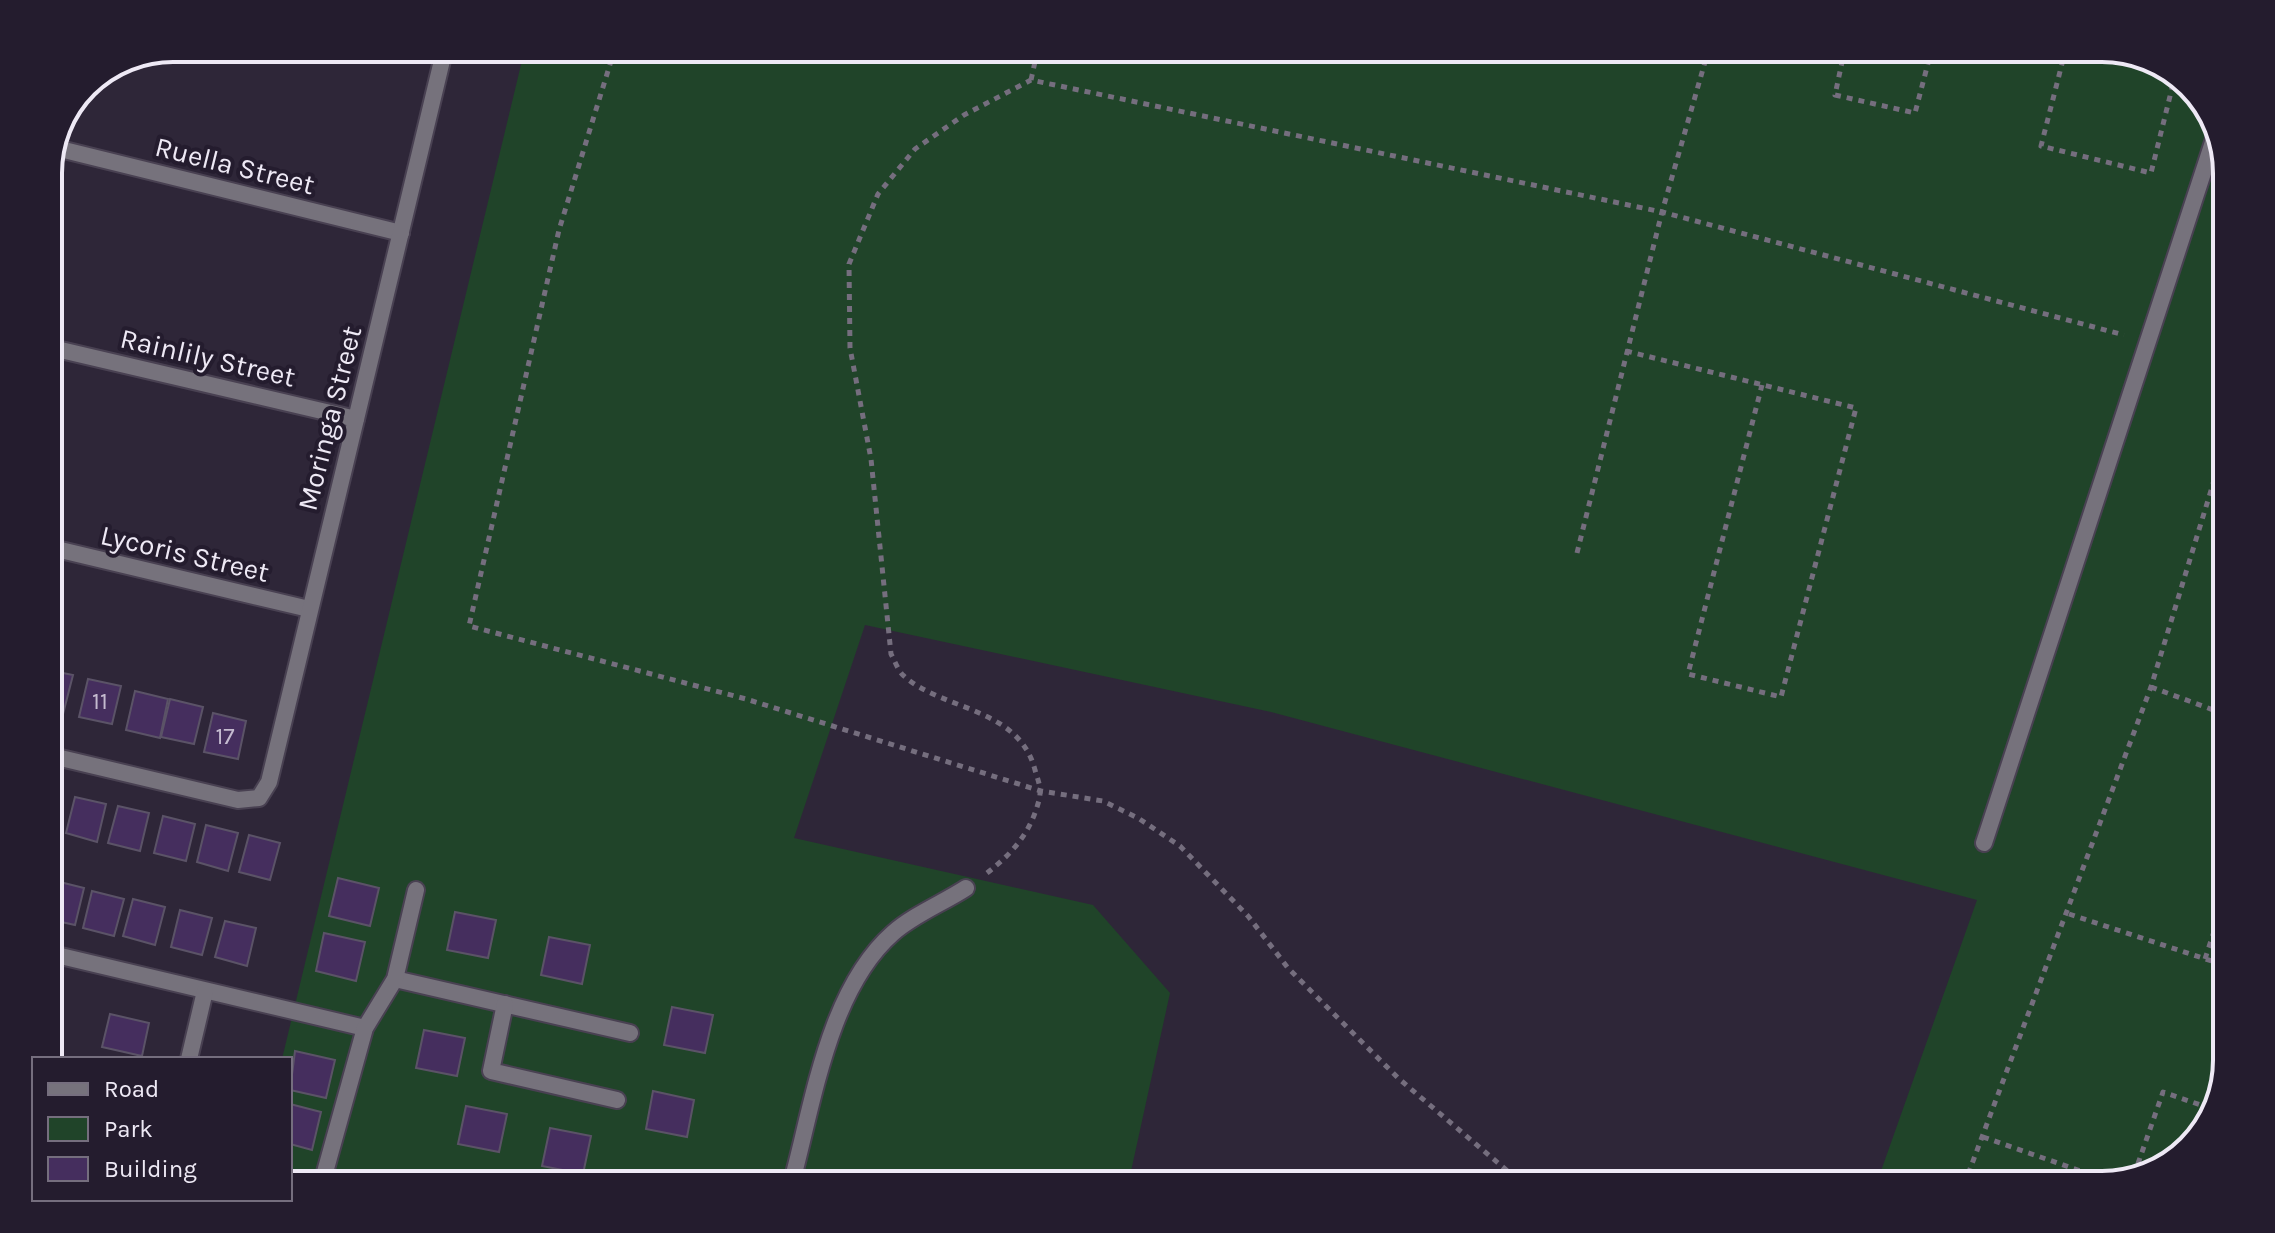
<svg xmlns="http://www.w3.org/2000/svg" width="2275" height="1233" font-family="Karla,sans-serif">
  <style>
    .green { fill: #204429 }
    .building { fill: #452e5e; stroke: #5b5367; stroke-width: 2 }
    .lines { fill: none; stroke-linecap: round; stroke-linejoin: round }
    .service-casing { stroke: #494152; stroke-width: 20 }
    .minor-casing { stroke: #494152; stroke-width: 20 }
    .path { stroke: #756e7e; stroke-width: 5; stroke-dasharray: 6 6; stroke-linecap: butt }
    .service { stroke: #76727c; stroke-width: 16 }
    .minor { stroke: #76727c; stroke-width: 16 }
    .labels { text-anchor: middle; stroke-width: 8; stroke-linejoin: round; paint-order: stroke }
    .number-label { font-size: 24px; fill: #c4bacf }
    .street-label { font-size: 28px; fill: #eee9f5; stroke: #241c2e }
    .rim { fill: none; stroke: #eee9f5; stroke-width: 4 }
  </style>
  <rect width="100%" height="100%" fill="#2e2638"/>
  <path class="green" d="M 525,48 L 2102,48 L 2158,61 L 2206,104 L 2227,165 L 2227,1060 L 2214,1116 L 2171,1164 L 2103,1185 L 1876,1185 L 1977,900 L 1271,712 L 865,625 L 794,838 L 1093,905 L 1170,993 L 1128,1185 L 290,1185 L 290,1059 L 282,1059 Z"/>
  <g class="building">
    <path d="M 48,670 L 73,675 L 63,714 L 48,711 Z"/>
    <path d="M 88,679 L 121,686 L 112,724 L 79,717 Z"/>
    <path d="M 135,691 L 168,699 L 160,738 L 126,730 Z"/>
    <path d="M 170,699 L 203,707 L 194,744 L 161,737 Z"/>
    <path d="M 213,713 L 246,721 L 238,759 L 204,752 Z"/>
    <path d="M 75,797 L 106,804 L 97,842 L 66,833 Z"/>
    <path d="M 118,806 L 149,813 L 140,851 L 108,843 Z"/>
    <path d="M 163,816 L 195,824 L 186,861 L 154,853 Z"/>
    <path d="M 206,825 L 238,833 L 228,871 L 197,862 Z"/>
    <path d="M 249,835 L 280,843 L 270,880 L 239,872 Z"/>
    <path d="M 338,878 L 379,888 L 370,926 L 329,916 Z"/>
    <path d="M 52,880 L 84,888 L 75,925 L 48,919 Z"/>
    <path d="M 92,891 L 124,899 L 114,936 L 83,928 Z"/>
    <path d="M 133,899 L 165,907 L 155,945 L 123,936 Z"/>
    <path d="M 180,910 L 212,918 L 202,955 L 171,947 Z"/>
    <path d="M 455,912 L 496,920 L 488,958 L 447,950 Z"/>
    <path d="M 225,921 L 256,928 L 247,966 L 215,957 Z"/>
    <path d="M 324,933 L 365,942 L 356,981 L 316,971 Z"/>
    <path d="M 549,937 L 590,945 L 582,984 L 541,975 Z"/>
    <path d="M 48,995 L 58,997 L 50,1029 L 48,1029 Z"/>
    <path d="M 672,1007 L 713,1015 L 705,1053 L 664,1045 Z"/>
    <path d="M 110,1014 L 149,1023 L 142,1056 L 102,1047 Z"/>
    <path d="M 424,1030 L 465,1038 L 457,1076 L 416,1068 Z"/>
    <path d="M 295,1051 L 335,1060 L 326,1098 L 290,1090 Z"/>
    <path d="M 653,1091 L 694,1100 L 687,1137 L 646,1129 Z"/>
    <path d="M 290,1104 L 321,1112 L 312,1150 L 290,1144 Z"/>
    <path d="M 466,1106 L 507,1114 L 499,1152 L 458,1144 Z"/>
    <path d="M 550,1128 L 591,1136 L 583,1174 L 542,1166 Z"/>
  </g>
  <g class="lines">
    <g class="service-casing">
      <g id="service">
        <path d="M 1984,843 L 2216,133"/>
        <path d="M 791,1185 C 813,1105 828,990 893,933 C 913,915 943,903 966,888"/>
      </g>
    </g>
    <g class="minor-casing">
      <g id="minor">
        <path d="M 56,148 L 401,233"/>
        <path d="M 48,347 L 356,419"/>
        <path d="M 48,547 L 309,609"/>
        <path d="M 48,755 L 238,800 L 259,798 L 269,782 L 445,48"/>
        <path d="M 48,953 L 365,1028"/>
        <path d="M 395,979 L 630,1033"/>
        <path d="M 505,1004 L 491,1071 L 617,1100"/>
        <path d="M 189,1059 L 205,991"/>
        <path d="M 322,1183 L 365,1028 L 395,979 L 416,890"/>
      </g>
    </g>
    <g class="path">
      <path d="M 615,48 L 559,230 L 469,626 L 746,699 L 1041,791 L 1103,801 L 1138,818 L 1180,846 L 1248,916 L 1288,968 L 1398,1078 L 1524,1185"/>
      <path d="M 1845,48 L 1835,95 L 1915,113 L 1932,48"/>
      <path d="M 2066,48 L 2041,146 L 2151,173 L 2175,76"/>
      <path d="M 1031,80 L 1038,48"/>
      <path d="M 1626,351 L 1856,408 L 1781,697 L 1688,674 L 1762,385"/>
      <path d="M 1577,553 L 1662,212 L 1709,48"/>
      <path d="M 2151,687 L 2227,715"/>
      <path d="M 987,873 C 1013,853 1031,832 1039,800 C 1042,789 1038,780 1035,770 C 1019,707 941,710 904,676 C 898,671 895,661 891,654 L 871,459 L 850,348 L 849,264 L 878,194 L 915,149 L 964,115 L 1031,80 L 1662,212 L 2124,335"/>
      <path d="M 2069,914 L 2227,966"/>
      <path d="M 2205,959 L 2227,892"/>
      <path d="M 1983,1137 L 2112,1182"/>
      <path d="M 2134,1175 L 2163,1092 L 2215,1110"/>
      <path d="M 1964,1185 L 2151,687 L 2227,438"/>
    </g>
    <use href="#service" class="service"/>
    <use href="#minor" class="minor"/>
  </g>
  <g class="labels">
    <g class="number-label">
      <text x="100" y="709">11</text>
      <text x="225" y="744">17</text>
    </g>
    <g class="street-label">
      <text transform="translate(235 165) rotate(14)" y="10">Ruella Street</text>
      <text transform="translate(208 357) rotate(13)" y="10">Rainlily Street</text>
      <text transform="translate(329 418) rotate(-76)" y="10">Moringa Street</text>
      <text transform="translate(185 553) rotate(13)" y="10">Lycoris Street</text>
    </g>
  </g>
  <path d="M0 0H2275V1233H0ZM173 62H2102A111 111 0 0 1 2213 173V1060A111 111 0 0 1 2102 1171H173A111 111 0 0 1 62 1060V173A111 111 0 0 1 173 62Z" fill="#241c2e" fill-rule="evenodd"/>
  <path class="rim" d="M173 62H2102A111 111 0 0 1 2213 173V1060A111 111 0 0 1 2102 1171H173A111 111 0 0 1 62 1060V173A111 111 0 0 1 173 62Z"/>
  <rect x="32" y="1057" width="260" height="144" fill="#241c2e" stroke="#756e7e" stroke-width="2"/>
  <rect x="48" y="1083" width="40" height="12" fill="#76727c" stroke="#756e7e" stroke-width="2"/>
  <text x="104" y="1097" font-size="24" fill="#eee9f5">Road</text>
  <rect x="48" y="1117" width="40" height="24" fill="#204429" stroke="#756e7e" stroke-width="2"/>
  <text x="104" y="1137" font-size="24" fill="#eee9f5">Park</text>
  <rect x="48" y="1157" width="40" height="24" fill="#452e5e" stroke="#756e7e" stroke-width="2"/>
  <text x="104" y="1177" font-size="24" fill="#eee9f5">Building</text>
</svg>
